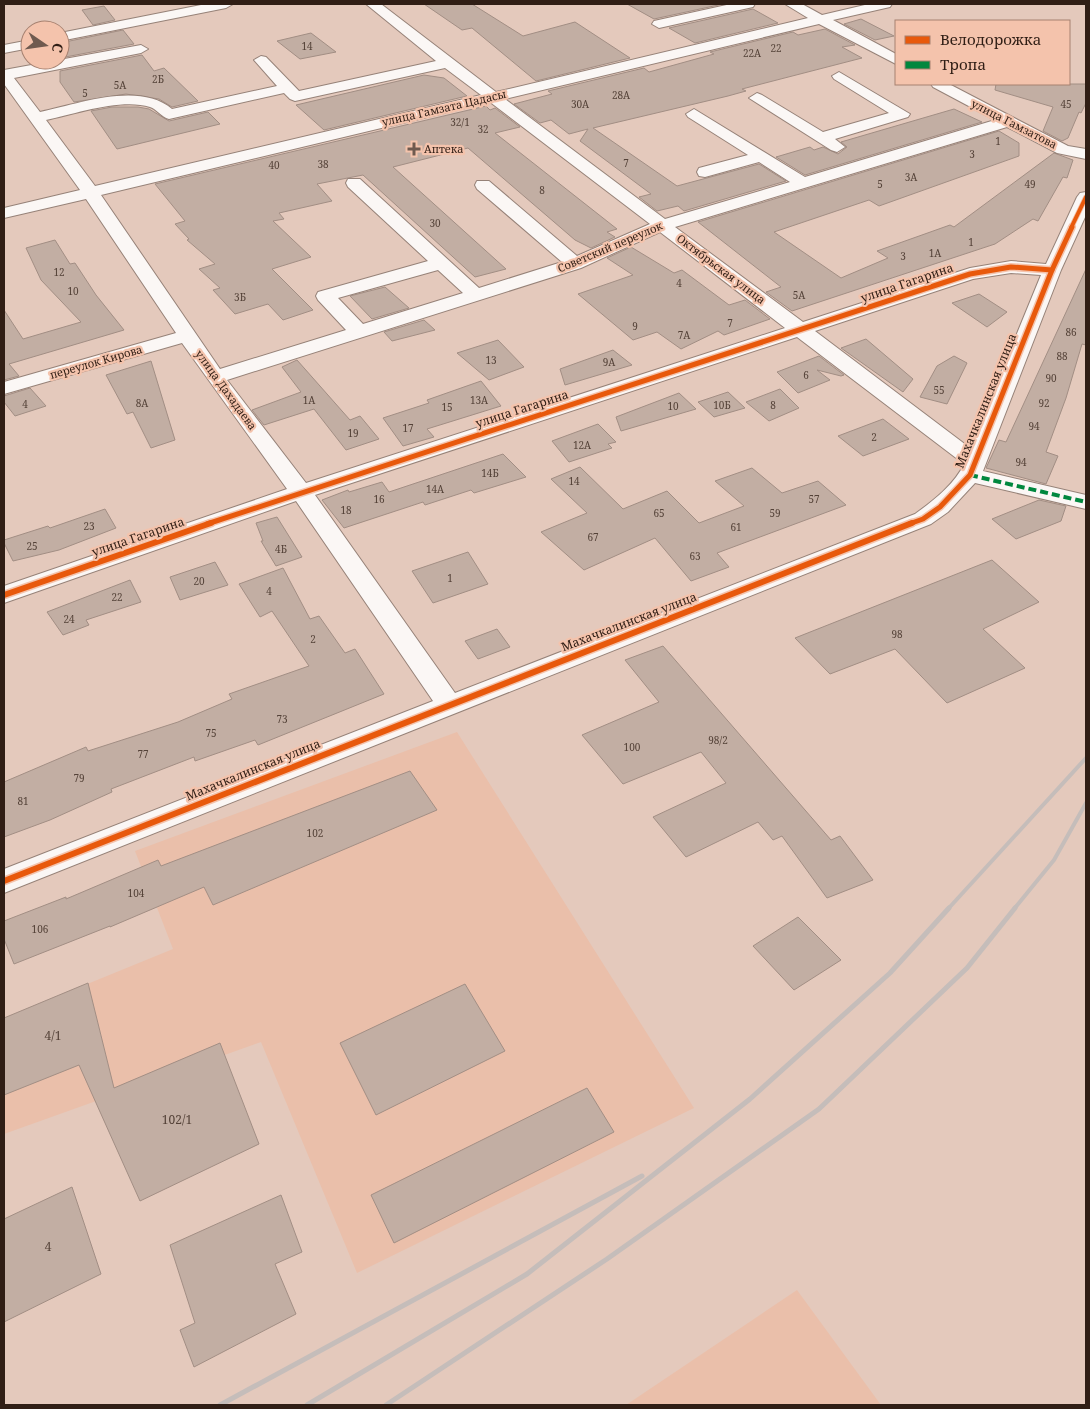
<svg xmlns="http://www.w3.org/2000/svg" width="1090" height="1409" font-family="'Noto Serif',serif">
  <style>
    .built { fill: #eabfaa }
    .building { fill: #c2aea3; stroke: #a28e84 }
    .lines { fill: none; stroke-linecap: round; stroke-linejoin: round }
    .minor-casing { stroke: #968278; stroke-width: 2 }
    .minor { fill: #fbf7f5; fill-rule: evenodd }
    .rail-far1 { stroke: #c5bdba; stroke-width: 4 }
    .rail { stroke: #c5bdba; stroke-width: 5 }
    .quiet { stroke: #00873e; stroke-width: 4; stroke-dasharray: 8 4; stroke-linecap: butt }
    .cycleway-far2-casing { stroke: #f4c3ac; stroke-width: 5.5 }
    .cycleway-far1-casing { stroke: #f4c3ac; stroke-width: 8 }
    .cycleway-casing { stroke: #f4c3ac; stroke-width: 9 }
    .cycleway-far2 { stroke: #e8590c; stroke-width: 4 }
    .cycleway-far1 { stroke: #e8590c; stroke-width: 5 }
    .cycleway { stroke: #e8590c; stroke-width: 6 }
    .poi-dot { fill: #6f5a4f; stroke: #f4c3ac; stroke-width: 2 }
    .labels { text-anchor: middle; stroke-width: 4.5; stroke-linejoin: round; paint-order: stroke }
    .number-label { font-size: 10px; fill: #544238 }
    .far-street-label { font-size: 11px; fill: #301e15; stroke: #f4c3ac }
    .far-poi-label { font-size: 11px; fill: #301e15; stroke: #f4c3ac; text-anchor: start }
    .street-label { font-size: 12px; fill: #301e15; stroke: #f4c3ac }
    .near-number-label { font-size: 12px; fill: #544238 }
  </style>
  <rect width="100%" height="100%" fill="#e4c9bc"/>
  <g class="built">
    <path d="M 457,732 L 694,1108 L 357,1273 L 261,1042 L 4,1134 L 4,1018 L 173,949 L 135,851 Z"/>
    <path d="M 797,1290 L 881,1405 L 626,1405 Z"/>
  </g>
  <g class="building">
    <path d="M 424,4 L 472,4 L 523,36 L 575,22 L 630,58 L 536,81 L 472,28 L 462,30 Z"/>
    <path d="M 627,4 L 723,4 L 654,19 Z"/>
    <path d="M 104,6 L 115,20 L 93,25 L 82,10 Z"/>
    <path d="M 753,9 L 778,23 L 695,43 L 669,28 Z"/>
    <path d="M 861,19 L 894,36 L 875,40 L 844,24 Z"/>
    <path d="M 825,29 L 855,45 L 842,47 L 862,58 L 742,89 L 746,91 L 728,96 L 593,128 L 677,186 L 759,164 L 786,181 L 684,211 L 678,206 L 657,211 L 639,197 L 651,194 L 580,141 L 588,129 L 569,134 L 551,120 L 540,123 L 514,104 L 552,94 L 548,91 L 644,68 L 649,72 L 714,54 L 710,52 L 793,32 L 798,35 Z"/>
    <path d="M 123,30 L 134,44 L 60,58 L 60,43 Z"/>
    <path d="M 311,33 L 336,52 L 300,59 L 277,41 Z"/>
    <path d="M 142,55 L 154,71 L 164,68 L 198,101 L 172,107 L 159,99 L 126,94 L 74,102 L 60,82 L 60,71 Z"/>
    <path d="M 424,75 L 444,78 L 467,96 L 324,130 L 296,105 Z"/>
    <path d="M 996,84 L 1086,84 L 1086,103 L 1081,113 L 1079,112 L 1068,138 L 1062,141 L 1043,131 L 1053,107 L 995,90 Z"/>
    <path d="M 486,106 L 490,110 L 495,108 L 520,127 L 495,133 L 617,229 L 607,232 L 615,237 L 591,248 L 575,240 L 468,148 L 393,167 L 506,269 L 475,277 L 363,175 L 317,184 L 332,201 L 279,213 L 284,219 L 273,221 L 311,257 L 272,269 L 313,310 L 283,320 L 268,304 L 235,314 L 213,290 L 220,288 L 199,269 L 215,264 L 187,240 L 189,239 L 175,224 L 185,221 L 155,184 Z"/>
    <path d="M 112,107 L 138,107 L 149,109 L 169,121 L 208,112 L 220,124 L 117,149 L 91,111 Z"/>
    <path d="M 954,109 L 982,122 L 805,175 L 776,157 L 810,147 L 814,150 L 823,147 L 838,154 L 847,147 L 841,142 Z"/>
    <path d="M 999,131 L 1019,143 L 1019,156 L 879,206 L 869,200 L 774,232 L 841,278 L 888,258 L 877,251 L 950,225 L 954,227 L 1054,153 L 1073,160 L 1067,178 L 1063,177 L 1038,221 L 1033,219 L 995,244 L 792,311 L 766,292 L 781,287 L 698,222 Z"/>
    <path d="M 55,240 L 70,264 L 75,263 L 96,295 L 124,330 L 9,364 L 19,376 L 4,380 L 4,310 L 23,339 L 81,322 L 41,280 L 26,248 Z"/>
    <path d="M 631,247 L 674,273 L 682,270 L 729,305 L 745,300 L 770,319 L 724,335 L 718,331 L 681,349 L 657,332 L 633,340 L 578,294 L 633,275 L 607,258 Z"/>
    <path d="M 1086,269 L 1086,345 L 1082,344 L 1066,398 L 1046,452 L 1058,456 L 1046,484 L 986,468 L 999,440 L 1006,442 Z"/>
    <path d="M 385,287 L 409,308 L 372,319 L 350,296 Z"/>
    <path d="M 979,294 L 1007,312 L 987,327 L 952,303 Z"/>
    <path d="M 424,320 L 435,330 L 392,341 L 384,332 Z"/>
    <path d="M 866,339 L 913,379 L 903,392 L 841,348 Z"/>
    <path d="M 498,340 L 524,367 L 489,380 L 457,353 Z"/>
    <path d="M 613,350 L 632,365 L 565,385 L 560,369 Z"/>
    <path d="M 819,356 L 844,375 L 841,376 L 817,370 L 830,380 L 798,393 L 777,372 Z"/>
    <path d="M 954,356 L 967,363 L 947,404 L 920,397 L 937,366 Z"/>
    <path d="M 297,360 L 350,420 L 360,416 L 379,439 L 346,450 L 314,409 L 264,425 L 252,410 L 301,392 L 282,367 Z"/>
    <path d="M 151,361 L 175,440 L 151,448 L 133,412 L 127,414 L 106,375 Z"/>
    <path d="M 481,381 L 501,406 L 427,429 L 434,437 L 403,446 L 383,418 L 429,403 L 427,400 Z"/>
    <path d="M 30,388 L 46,406 L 15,416 L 4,402 L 4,396 Z"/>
    <path d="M 780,389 L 799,408 L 769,421 L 746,402 Z"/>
    <path d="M 728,392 L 745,408 L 714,417 L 698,402 Z"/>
    <path d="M 679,393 L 696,409 L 621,431 L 616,417 Z"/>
    <path d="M 883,419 L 909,439 L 863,456 L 838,436 Z"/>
    <path d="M 598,424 L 616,442 L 608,444 L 612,448 L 569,462 L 552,441 Z"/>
    <path d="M 503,454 L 526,477 L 474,493 L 471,490 L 425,505 L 423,502 L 344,528 L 322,500 L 348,490 L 349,492 L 382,482 L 389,492 Z"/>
    <path d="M 580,467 L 623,509 L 667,491 L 699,523 L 744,506 L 715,481 L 752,468 L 782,493 L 818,481 L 846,505 L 717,553 L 729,567 L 691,581 L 655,538 L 584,570 L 541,532 L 587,513 L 551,479 Z"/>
    <path d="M 1039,500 L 1066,506 L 1061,521 L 1016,539 L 992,519 Z"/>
    <path d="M 105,509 L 116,528 L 59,550 L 13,561 L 4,543 L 4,540 L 48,526 L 50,528 Z"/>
    <path d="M 277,517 L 302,557 L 276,566 L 261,541 L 263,541 L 256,523 Z"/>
    <path d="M 468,552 L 488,584 L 433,603 L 412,571 Z"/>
    <path d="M 992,560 L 1039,602 L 983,629 L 1025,668 L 947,703 L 895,649 L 830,674 L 795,638 Z"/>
    <path d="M 215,562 L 228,585 L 180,600 L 170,577 Z"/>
    <path d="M 283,568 L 310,619 L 319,616 L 345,653 L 355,649 L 384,694 L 258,745 L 255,740 L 195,761 L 194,757 L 111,789 L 112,792 L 50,820 L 4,837 L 4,782 L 86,747 L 88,751 L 178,722 L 232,699 L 229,694 L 309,666 L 272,611 L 260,617 L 239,584 Z"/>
    <path d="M 130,580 L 141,602 L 86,620 L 89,625 L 63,635 L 47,612 Z"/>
    <path d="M 497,629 L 510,647 L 478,659 L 465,641 Z"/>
    <path d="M 663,646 L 831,840 L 840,836 L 873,880 L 827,898 L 782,836 L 773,840 L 758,822 L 686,857 L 653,817 L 726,783 L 701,752 L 623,784 L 582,735 L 659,702 L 625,660 Z"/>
    <path d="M 410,771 L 437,810 L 213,905 L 204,887 L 110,927 L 110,926 L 14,964 L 4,939 L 4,921 L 66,897 L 66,899 L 158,860 L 161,866 Z"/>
    <path d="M 798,917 L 841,960 L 794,990 L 753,946 Z"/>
    <path d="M 88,983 L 114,1088 L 220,1043 L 259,1144 L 140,1201 L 79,1065 L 4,1095 L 4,1018 Z"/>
    <path d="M 465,984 L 505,1051 L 376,1115 L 340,1043 Z"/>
    <path d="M 587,1088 L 614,1132 L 394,1243 L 371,1195 Z"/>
    <path d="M 72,1187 L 101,1274 L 4,1322 L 4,1219 Z"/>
    <path d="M 281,1195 L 302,1252 L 275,1264 L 296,1314 L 194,1367 L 180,1330 L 195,1323 L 170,1245 Z"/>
  </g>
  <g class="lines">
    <g class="minor-casing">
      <g id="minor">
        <path d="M 206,4 L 233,4 L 226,8 L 60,41 L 60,33 Z"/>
        <path d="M 366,4 L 381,4 L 496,92 L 808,18 L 785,4 L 802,4 L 822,15 L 869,4 L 892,4 L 890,7 L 833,20 L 896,54 L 896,64 L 819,24 L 505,99 L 665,219 L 790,182 L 759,162 L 705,177 L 699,176 L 697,172 L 699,168 L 748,155 L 688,117 L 686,114 L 694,109 L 805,177 L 995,120 L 933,87 L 931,84 L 949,84 L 1068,146 L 1086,149 L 1086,159 L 1057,153 L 1007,127 L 675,227 L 803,322 L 970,268 L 1011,261 L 1046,264 L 1077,197 L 1080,193 L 1086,192 L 1086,215 L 1061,270 L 983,471 L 1086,495 L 1086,509 L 975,483 L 948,512 L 931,524 L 4,893 L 4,869 L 433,701 L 296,501 L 4,603 L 4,586 L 287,489 L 182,343 L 4,394 L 4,382 L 176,333 L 86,199 L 4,218 L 4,208 L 80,190 L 4,84 L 4,70 L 141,45 L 148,49 L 141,53 L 14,78 L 40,112 C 78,104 139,81 172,109 L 277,86 L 254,60 L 261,56 L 266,57 L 299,91 L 436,61 ZM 445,68 L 481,95 L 95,186 L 46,120 C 75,114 121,98 150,107 C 157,109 161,117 169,119 L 284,93 L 290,99 L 295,101 ZM 490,102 L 650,224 L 577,256 L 489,181 L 477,181 L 475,185 L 477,189 L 562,262 L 479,288 L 360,179 L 348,179 L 346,183 L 348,187 L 428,261 L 318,292 L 316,296 L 318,300 L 346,330 L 220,369 L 101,195 ZM 660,232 L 785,328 L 306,483 L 227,380 L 581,268 ZM 438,270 L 463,293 L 363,324 L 338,298 ZM 1011,273 L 1041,275 L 970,448 L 815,331 L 973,279 ZM 797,337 L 964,464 C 955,484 933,501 915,514 L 455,693 L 315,495 Z"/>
        <path d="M 731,4 L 755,4 L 753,7 L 659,28 L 652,24 L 654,21 Z"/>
        <path d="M 30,40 L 30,48 L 4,53 L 4,45 Z"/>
        <path d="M 839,72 L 910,114 L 908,117 L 835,139 L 845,147 L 837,152 L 831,150 L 749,98 L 757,93 L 762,95 L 823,132 L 889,113 L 834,79 L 832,76 Z"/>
      </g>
    </g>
    <use href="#minor" class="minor"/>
    <g class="rail-far1">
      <path d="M 948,909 L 1086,758"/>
      <path d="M 1014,909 L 1054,860 L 1086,803"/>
    </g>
    <g class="rail">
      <path d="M 220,1405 L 642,1176"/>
      <path d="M 307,1405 L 527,1274 L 750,1099 L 890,973 L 949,908"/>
      <path d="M 386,1405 L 607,1259 L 819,1109 L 967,968 L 1015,908"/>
    </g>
    <path class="quiet" d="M 970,475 L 1086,502"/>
    <g class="cycleway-far2-casing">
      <path id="cycleway-far2" d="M 1071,228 L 1086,197"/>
    </g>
    <g class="cycleway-far1-casing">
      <g id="cycleway-far1">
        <path d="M 207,524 L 970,274 L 1011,267 L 1052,270"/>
        <path d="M 909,524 L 923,519 L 940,507 L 970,475 L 1052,270 L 1072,227"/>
      </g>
    </g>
    <g class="cycleway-casing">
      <g id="cycleway">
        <path d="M 4,595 L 211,523"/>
        <path d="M 4,881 L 912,523"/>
      </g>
    </g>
    <use href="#cycleway-far2" class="cycleway-far2"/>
    <use href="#cycleway-far1" class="cycleway-far1"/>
    <use href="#cycleway" class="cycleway"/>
  </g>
  <path class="poi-dot" d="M411.5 141.5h5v5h5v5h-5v5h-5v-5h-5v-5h5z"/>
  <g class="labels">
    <g class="number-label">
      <text x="307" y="50">14</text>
      <text x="776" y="52">22</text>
      <text x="752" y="57">22А</text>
      <text x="158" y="83">2Б</text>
      <text x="120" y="89">5А</text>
      <text x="85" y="97">5</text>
      <text x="621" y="99">28А</text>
      <text x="580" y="108">30А</text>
      <text x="1066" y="108">45</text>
      <text x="460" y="126">32/1</text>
      <text x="483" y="133">32</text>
      <text x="998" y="145">1</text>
      <text x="972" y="158">3</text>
      <text x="626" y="167">7</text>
      <text x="323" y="168">38</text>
      <text x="274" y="169">40</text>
      <text x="911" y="181">3А</text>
      <text x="880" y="188">5</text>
      <text x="1030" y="188">49</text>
      <text x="542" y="194">8</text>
      <text x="435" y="227">30</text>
      <text x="971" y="246">1</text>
      <text x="935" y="257">1А</text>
      <text x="903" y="260">3</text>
      <text x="59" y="276">12</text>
      <text x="679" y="287">4</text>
      <text x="73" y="295">10</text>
      <text x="799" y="299">5А</text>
      <text x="240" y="301">3Б</text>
      <text x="730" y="327">7</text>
      <text x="635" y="330">9</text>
      <text x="1071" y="336">86</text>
      <text x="684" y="339">7А</text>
      <text x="1062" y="360">88</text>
      <text x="491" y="364">13</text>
      <text x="609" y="366">9А</text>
      <text x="806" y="379">6</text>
      <text x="1051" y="382">90</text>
      <text x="939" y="394">55</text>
      <text x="309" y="404">1А</text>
      <text x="479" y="404">13А</text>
      <text x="142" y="407">8А</text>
      <text x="1044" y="407">92</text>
      <text x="25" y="408">4</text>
      <text x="722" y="409">10Б</text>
      <text x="773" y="409">8</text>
      <text x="673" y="410">10</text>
      <text x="447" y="411">15</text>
      <text x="1034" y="430">94</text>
      <text x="408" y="432">17</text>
      <text x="353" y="437">19</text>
      <text x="874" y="441">2</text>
      <text x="582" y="449">12А</text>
      <text x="1021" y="466">94</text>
      <text x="490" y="477">14Б</text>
      <text x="574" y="485">14</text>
      <text x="435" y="493">14А</text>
      <text x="379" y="503">16</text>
      <text x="814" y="503">57</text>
      <text x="346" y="514">18</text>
      <text x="659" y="517">65</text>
      <text x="775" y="517">59</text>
      <text x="89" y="530">23</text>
      <text x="736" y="531">61</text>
      <text x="593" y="541">67</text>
      <text x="32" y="550">25</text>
      <text x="281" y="553">4Б</text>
      <text x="695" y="560">63</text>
      <text x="450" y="582">1</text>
      <text x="199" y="585">20</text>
      <text x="269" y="595">4</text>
      <text x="117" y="601">22</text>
      <text x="69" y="623">24</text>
      <text x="897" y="638">98</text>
      <text x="313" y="643">2</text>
      <text x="282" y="723">73</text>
      <text x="211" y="737">75</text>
      <text x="718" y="744">98/2</text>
      <text x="632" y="751">100</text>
      <text x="143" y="758">77</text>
      <text x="79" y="782">79</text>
      <text x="23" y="805">81</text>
      <text x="315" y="837">102</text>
      <text x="136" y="897">104</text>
      <text x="40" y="933">106</text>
    </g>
    <g class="far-street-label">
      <text transform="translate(444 108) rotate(-13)" y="4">улица Гамзата Цадасы</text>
      <text transform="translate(1014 124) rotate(27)" y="4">улица Гамзатова</text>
      <text transform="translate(610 247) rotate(-23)" y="4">Советский переулок</text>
      <text transform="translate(721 269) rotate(37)" y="4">Октябрьская улица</text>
      <text transform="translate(96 362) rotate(-16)" y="4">переулок Кирова</text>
      <text transform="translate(226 390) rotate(54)" y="4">улица Дахадаева</text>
    </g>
    <g class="far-poi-label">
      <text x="424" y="153">Аптека</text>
    </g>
    <g class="street-label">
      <text transform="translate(907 283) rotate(-19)" y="4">улица Гагарина</text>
      <text transform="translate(986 401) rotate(-68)" y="4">Махачкалинская улица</text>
      <text transform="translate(522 409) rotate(-18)" y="4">улица Гагарина</text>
      <text transform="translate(138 537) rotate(-19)" y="4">улица Гагарина</text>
      <text transform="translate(629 622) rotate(-21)" y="4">Махачкалинская улица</text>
      <text transform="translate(253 770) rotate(-22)" y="4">Махачкалинская улица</text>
    </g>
    <g class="near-number-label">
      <text x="53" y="1040">4/1</text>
      <text x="177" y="1124">102/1</text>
      <text x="48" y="1251">4</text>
    </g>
  </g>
  <rect width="1090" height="1409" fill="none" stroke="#301e15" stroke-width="10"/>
  <rect x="895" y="20" width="175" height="65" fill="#f4c3ac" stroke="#a68170"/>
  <rect x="905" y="36" width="25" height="8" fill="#e8590c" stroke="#a68170"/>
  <text x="940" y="45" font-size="15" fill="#301e15">Велодорожка</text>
  <rect x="905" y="61" width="25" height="8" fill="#00873e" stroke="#a68170"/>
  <text x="940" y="70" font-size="15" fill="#301e15">Тропа</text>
  <g transform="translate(45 45) rotate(103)"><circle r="24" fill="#f4c3ac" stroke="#a68170"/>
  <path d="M0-4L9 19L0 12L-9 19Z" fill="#6f5a4f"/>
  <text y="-8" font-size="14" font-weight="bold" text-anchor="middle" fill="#301e15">С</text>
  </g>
</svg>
